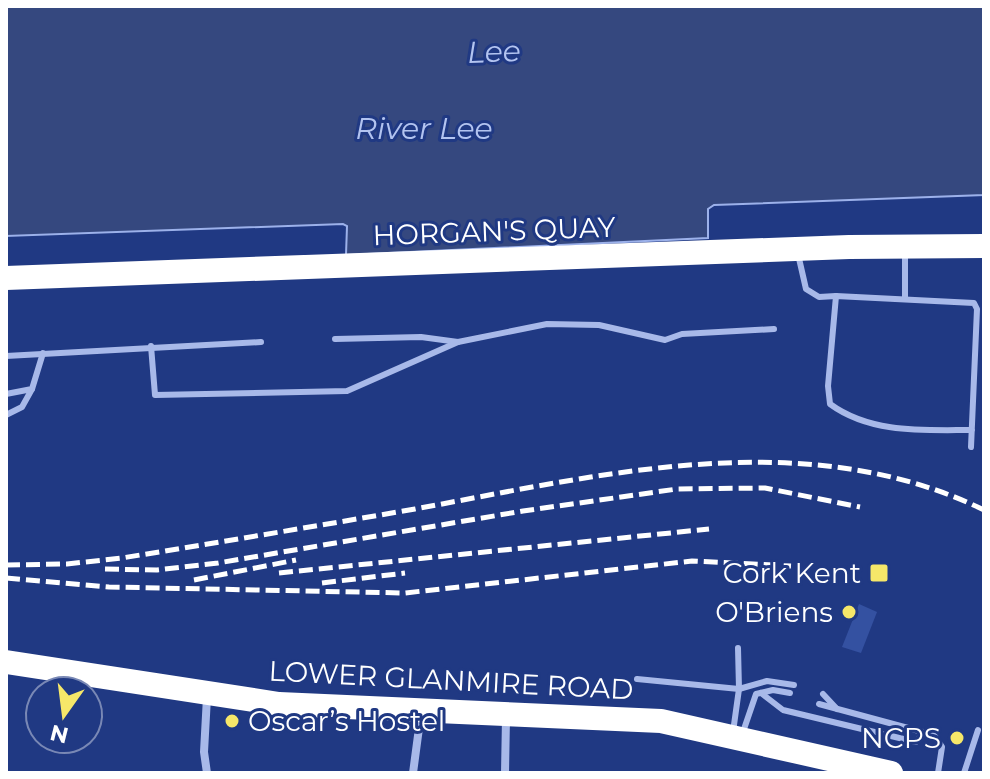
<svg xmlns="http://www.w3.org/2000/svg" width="990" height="779" font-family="Montserrat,sans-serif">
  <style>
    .green { fill: #3451a1 }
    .water { fill: #35487f; stroke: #9cb1ea; stroke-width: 2 }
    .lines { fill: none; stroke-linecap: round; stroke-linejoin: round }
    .lane { stroke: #a8b9e9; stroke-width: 6 }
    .street { stroke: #a8b9e9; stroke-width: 8 }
    .highway { stroke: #fff; stroke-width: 24 }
    .rail { stroke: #fff; stroke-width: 5; stroke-dasharray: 14 6; stroke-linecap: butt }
    .poi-dot { fill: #f6e769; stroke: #203983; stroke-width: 3 }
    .labels { text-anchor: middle; stroke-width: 6; stroke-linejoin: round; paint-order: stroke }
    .street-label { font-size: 28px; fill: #fff; stroke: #203983 }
    .poi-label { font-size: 28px; fill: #fff; stroke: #203983; text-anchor: end }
    .water-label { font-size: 30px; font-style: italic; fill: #b3c4f0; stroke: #203983 }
  </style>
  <rect width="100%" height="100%" fill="#203983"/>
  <path class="green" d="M 859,604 L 877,612 L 861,653 L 842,647 Z"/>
  <path class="water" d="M 6,6 L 984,6 L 984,195 L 714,205 L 708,209 L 708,238 L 346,255 L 347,226 L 343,224 L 6,236 Z"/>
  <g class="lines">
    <g class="lane">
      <path d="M 798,254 L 806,289 L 819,297 L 836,296"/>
      <path d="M 905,254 L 905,298"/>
      <path d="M 335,339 L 421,337 L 458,342 L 547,324 L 599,325 L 665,340 L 682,334 L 774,329"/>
      <path d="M 151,346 L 155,395 L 347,391 L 458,342"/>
      <path d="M 6,356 L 261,342"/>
      <path d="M 6,394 L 32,389 L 43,353"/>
      <path d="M 6,415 L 22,407 L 32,389"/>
      <path d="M 971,447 L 977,309 L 974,303 L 836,296 L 828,386 L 830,404 C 871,434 924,430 972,430"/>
      <path d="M 637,679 L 739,689 L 767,681 L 794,685"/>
      <path d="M 761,693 L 783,710 L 916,742 L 924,733"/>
      <path d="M 823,694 L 837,709"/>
      <path d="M 819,704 L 934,735 L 942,747 L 938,773"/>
      <path d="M 733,732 L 739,689 L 738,648"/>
      <path d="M 743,732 L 756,694 L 773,690 L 790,693"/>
      <path d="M 964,773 L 978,730"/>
    </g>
    <g class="street">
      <path d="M 207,773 L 204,752 L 207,697"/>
      <path d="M 413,773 L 421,713"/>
      <path d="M 505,773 L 506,718"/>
    </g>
    <g class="highway">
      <path d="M 6,278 L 849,247 L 984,246"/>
      <path d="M 6,662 L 279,704 L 661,721 L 891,773"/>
    </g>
    <g class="rail">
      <path d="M 6,565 L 67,564 L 122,558 C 220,542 317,526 415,509 C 601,475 805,423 984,510"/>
      <path d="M 105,569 L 157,570 L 218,563 L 523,511 L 677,489 L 765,488 L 860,507"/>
      <path d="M 279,573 L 709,529"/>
      <path d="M 6,578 L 109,587 L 405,593 L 692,561 L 791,566"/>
      <path d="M 194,580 L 296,560"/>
      <path d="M 322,583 L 405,573"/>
    </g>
  </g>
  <g class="poi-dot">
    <rect x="869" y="563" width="20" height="20" rx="4"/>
    <circle cx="849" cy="612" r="8"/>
    <circle cx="232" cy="721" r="8"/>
    <circle cx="957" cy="738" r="8"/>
  </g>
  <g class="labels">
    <g class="street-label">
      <text transform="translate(494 231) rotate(-2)" y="10">HORGAN'S QUAY</text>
      <text transform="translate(451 680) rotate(3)" y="10">LOWER GLANMIRE ROAD</text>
    </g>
    <g class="poi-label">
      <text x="861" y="583">Cork Kent</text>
      <text x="833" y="622">O'Briens</text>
      <text x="248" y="731" text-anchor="start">Oscar’s Hostel</text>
      <text x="941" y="748">NCPS</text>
    </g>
    <g class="water-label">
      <text transform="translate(494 52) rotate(-2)" y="10">Lee</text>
      <text x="424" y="139">River Lee</text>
    </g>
  </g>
  <rect width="990" height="779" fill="none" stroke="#ffffff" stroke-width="16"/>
  <g transform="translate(64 715) rotate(194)"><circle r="38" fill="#203983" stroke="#7988b5" stroke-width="2"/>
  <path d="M0-6L14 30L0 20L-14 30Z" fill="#f6e769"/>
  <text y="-12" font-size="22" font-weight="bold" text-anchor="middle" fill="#ffffff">N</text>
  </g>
</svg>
